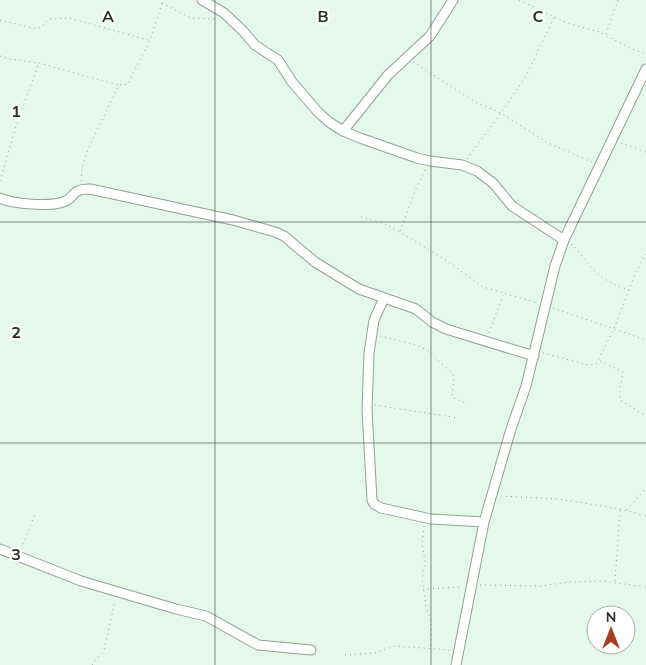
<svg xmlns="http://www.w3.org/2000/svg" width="646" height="665" font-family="Mulish,sans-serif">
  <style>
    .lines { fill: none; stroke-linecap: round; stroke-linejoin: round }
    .minor-casing { stroke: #8fa296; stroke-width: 11 }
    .path { stroke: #94a399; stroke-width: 1; stroke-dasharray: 1 4; stroke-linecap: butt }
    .minor { stroke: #fff; stroke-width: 9 }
    .grid { fill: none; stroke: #2a312c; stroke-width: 1; stroke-opacity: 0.55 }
    .grid-label { font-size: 16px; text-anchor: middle; font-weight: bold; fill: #2a312c; stroke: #fff; stroke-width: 5; stroke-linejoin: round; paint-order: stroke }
  </style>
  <rect width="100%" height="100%" fill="#e4f8eb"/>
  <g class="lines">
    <g class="minor-casing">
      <g id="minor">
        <path d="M 202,0 L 224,13 L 243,31 L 255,45 L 278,60 L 292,82 L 318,112 L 329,122 L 343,131 L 360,138 L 417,158 L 430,161 L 462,165 L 477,171 L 493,183 L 512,206 L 564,240"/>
        <path d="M 343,131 L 388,75 L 430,36 L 453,0"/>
        <path d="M 0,198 C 13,204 49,207 63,202 C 76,198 70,189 90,189 L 233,220 L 275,232 L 284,236 L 315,262 L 359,289 L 416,309 L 432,322 L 446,329 L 534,356"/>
        <path d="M 384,298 L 374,320 L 369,353 L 367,410 L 372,500 L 374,504 L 381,508 L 431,519 L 484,522"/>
        <path d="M 0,549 L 81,581 L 176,609 L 206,616 L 258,645 L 311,650"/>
        <path d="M 456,665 L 484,522 L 511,429 L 526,386 L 555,266 L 564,240 L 646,69"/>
      </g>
    </g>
    <g class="path">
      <path d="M 519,0 L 567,23 L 599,32 L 630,48 L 646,54"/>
      <path d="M 162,3 L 191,18 L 215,19"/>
      <path d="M 0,20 L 36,29 L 41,27 L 49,19 L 69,18 L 148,40"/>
      <path d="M 606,34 L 618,0"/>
      <path d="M 0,56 L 10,59 L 39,63 L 118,85"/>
      <path d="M 413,62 L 475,102 L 501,113 L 548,143 L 592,162"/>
      <path d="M 621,143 L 646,152"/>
      <path d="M 467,159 L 501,113 L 526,76 L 554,18"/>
      <path d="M 0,181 L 16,126 L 39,63"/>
      <path d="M 81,181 L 82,168 L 88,149 L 119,85 L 128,84 L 150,40 L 163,0"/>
      <path d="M 361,217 L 383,223 L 408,237 L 447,261 L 483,287 L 538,303"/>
      <path d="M 400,231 L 417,186 L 426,168"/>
      <path d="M 571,244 C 580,251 584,260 592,268 C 602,280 615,285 629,290"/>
      <path d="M 553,308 L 646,340"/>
      <path d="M 489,333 L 503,295"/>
      <path d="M 380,336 L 416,345 L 429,351 L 433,356 L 450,371 L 453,375 L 454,379 L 452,397 L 468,404"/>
      <path d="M 543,353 L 588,365 L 596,364 L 614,329 L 635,274 L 646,254"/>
      <path d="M 600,361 L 623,372 L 620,389 L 620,400 L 646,416"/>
      <path d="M 375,405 L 458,418"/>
      <path d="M 501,496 L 559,499 L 620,509 L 646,516"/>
      <path d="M 627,510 L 646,488"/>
      <path d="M 424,526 L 422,543 L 425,562 L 422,578 L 426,606 L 431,622 L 431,649"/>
      <path d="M 21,549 L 35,514"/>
      <path d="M 615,581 L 620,510"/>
      <path d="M 480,585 L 541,586 L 569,582 L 603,581 L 646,587"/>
      <path d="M 423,589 L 461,587"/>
      <path d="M 345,655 L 375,653 L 395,646 L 450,650"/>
      <path d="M 92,665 L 104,650 L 115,601"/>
    </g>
    <use href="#minor" class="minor"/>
  </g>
  <path class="grid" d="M 215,0 L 215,665M 431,0 L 431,665M 0,222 L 646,222M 0,443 L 646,443"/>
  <g class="grid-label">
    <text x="108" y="22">A</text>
    <text x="323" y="22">B</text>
    <text x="538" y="22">C</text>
    <text x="16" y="117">1</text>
    <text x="16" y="338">2</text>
    <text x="16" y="560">3</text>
  </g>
  <g transform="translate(611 630)"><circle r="24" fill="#ffffff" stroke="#aaadab"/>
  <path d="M0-4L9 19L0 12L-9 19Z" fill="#a73e22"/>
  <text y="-8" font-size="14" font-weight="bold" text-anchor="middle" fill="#2a312c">N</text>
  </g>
</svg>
